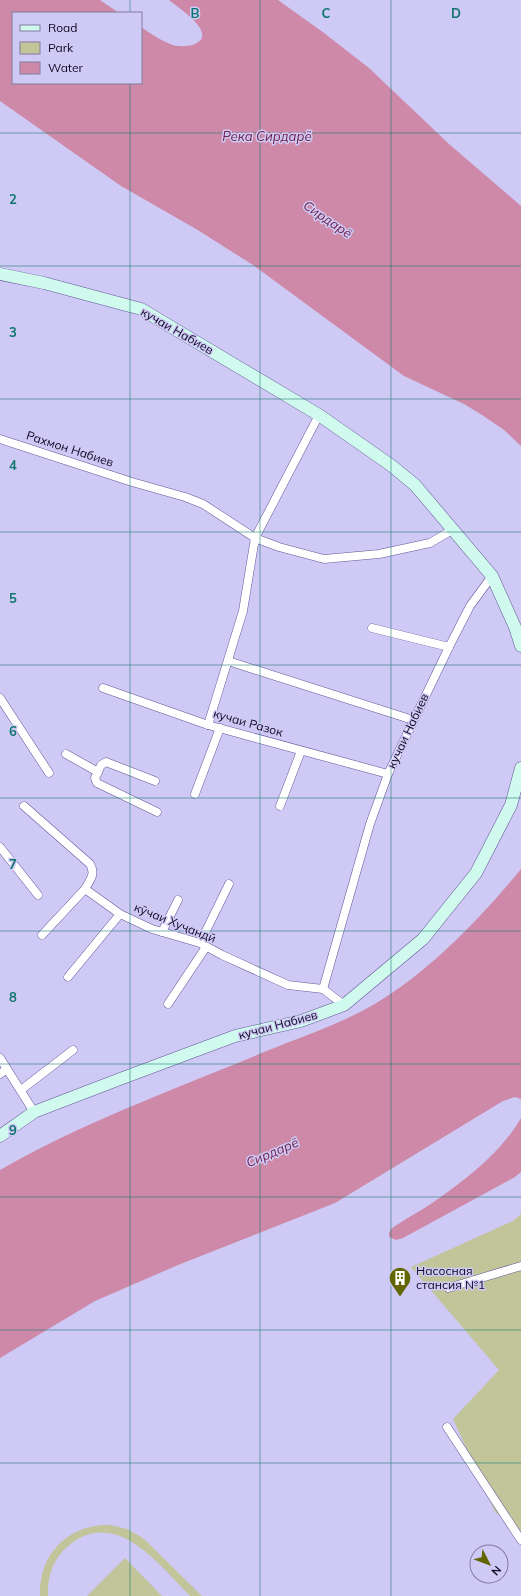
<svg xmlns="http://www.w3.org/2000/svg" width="521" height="1596" font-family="Mulish,sans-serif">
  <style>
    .green { fill: #c1c599 }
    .water { fill: #cd89a7 }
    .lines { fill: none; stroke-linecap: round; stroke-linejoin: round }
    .street-casing { stroke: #645698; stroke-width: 9 }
    .secondary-casing { stroke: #645698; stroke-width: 13 }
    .street { stroke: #fff; stroke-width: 8 }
    .secondary { stroke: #d0faee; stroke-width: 12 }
    .grid { fill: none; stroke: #0f766e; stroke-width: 1; stroke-opacity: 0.55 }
    .labels { text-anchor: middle; stroke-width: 3; stroke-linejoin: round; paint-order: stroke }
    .street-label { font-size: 12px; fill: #0e0821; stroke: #cfc9f5 }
    .poi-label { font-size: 12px; fill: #0e0821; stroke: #cfc9f5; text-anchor: start }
    .water-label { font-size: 13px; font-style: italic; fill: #70204a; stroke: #cfc9f5 }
    .grid-label { font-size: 13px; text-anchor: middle; font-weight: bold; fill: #0f766e; stroke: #cfc9f5; stroke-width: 3; stroke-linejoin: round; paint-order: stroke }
  </style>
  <rect width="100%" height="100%" fill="#cfc9f5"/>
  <g class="green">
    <path d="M 521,1214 L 521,1532 L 495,1512 L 453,1419 L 499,1370 L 411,1267 L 513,1221 Z"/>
    <path d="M 102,1525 L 110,1525 L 127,1529 L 143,1538 L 202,1596 L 190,1596 C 159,1565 116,1505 67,1547 C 53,1559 47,1577 48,1596 L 40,1596 C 39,1557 63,1529 102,1525 Z"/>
    <path d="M 125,1558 L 162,1596 L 87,1596 Z"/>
  </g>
  <g class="water">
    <path d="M 0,0 L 100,0 L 119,13 L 13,13 L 13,83 L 141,83 L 141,27 C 150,33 160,40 170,44 C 177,47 188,47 195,44 C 219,33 177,7 169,0 L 278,0 L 324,33 L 369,68 L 449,144 L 521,206 L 521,446 L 504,430 L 482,415 L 464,404 L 404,376 L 253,265 L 196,229 L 121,186 L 0,101 Z"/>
    <path d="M 521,869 L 521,1099 L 515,1097 L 503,1101 L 335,1203 L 178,1265 L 95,1301 L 0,1358 L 0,1170 C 85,1121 178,1088 269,1050 C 304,1036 340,1024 373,1005 C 429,972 480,919 521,869 Z"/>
    <path d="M 521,1118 L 521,1172 L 515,1177 L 403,1238 L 396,1240 L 389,1237 L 389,1233 L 391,1229 C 406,1218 423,1210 438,1199 C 469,1177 502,1151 521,1118 Z"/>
  </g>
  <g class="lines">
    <g class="street-casing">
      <g id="street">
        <path d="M 0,439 L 132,482 L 185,497 L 203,504 L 255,538 L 279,547 L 324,559 L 379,554 L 430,543 L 452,530"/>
        <path d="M 372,628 L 449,647"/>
        <path d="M 228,661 L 413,720"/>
        <path d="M 103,688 L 208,725 L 388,774"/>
        <path d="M 0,698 L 49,773"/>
        <path d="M 208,725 L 243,611 L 255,538 L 319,415"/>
        <path d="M 66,754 L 98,772 L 101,765 L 106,762 L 155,781"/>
        <path d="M 98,772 L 95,778 L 97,783 L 157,812"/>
        <path d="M 195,794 L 220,728"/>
        <path d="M 24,806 L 90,864 C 96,874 90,880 85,889 L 120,914 L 152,929 L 200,943 L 222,955 L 288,985 L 323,989 L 344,1005"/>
        <path d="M 280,806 L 301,751"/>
        <path d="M 0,847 L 38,895"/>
        <path d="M 162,932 L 178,900"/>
        <path d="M 42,935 L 85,889"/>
        <path d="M 200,943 L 229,884"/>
        <path d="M 68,977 L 120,914"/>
        <path d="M 323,989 L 370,824 L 388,774 L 449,647 L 470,606 L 492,576"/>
        <path d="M 168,1004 L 206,947"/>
        <path d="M 0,1058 L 34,1112"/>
        <path d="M 0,1074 L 7,1069"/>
        <path d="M 21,1090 L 73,1050"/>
        <path d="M 448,1288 L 521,1266"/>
        <path d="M 447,1427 L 521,1540"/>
      </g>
    </g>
    <g class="secondary-casing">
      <g id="secondary">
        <path d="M 0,274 L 44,283 L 141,309 L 319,415 L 392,466 L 415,485 L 492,576 L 515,627 L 521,646"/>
        <path d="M 0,1136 L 34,1112 L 120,1079 L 235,1036 L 301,1021 L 344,1005 L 423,939 L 476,873 L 511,805 L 521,768"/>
      </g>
    </g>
    <use href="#street" class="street"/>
    <use href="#secondary" class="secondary"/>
  </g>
  <path class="grid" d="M 130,0 L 130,13M 260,0 L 260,1596M 391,0 L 391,1596M 130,83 L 130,1596M 0,133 L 521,133M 0,266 L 521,266M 0,399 L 521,399M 0,532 L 521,532M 0,665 L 521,665M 0,798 L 521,798M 0,931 L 521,931M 0,1064 L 521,1064M 0,1197 L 521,1197M 0,1330 L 521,1330M 0,1463 L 521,1463"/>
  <defs>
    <g id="building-pin" transform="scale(1.15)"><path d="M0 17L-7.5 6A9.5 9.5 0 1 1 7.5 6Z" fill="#626500" stroke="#cfc9f5"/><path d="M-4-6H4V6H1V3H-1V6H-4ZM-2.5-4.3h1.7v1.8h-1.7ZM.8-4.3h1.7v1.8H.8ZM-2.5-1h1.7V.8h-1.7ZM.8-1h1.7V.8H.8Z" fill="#fff"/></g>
  </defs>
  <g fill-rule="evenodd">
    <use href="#building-pin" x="400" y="1278"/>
  </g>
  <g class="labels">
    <g class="street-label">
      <text transform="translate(177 331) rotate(30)" y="4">кучаи Набиев</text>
      <text transform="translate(70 449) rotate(18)" y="4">Рахмон Набиев</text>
      <text transform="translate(248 723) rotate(16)" y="4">кучаи Разок</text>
      <text transform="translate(408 731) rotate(-65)" y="4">кучаи Набиев</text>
      <text transform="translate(175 923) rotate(22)" y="4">кӯчаи Хуҷандӣ</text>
      <text transform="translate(278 1025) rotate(-15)" y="4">кучаи Набиев</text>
    </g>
    <g class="poi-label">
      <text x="416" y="1275">Насосная<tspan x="416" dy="14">стансия №1</tspan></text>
    </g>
    <g class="water-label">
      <text x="267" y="141">Река Сирдарё</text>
      <text transform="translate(328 219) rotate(34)" y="5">Сирдарё</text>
      <text transform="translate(272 1152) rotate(-23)" y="5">Сирдарё</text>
    </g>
  </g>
  <g class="grid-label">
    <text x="195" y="18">B</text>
    <text x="326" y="18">C</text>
    <text x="456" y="18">D</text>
    <text x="13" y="204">2</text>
    <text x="13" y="337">3</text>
    <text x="13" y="470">4</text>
    <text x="13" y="603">5</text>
    <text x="13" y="736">6</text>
    <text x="13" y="869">7</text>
    <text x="13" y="1002">8</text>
    <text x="13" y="1135">9</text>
  </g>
  <rect x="12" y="12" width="130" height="72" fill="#cfc9f5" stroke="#827ca0"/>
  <rect x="20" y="25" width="20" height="6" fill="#d0faee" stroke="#827ca0"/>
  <text x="48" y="32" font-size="12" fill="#0e0821">Road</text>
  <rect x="20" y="42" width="20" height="12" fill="#c1c599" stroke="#827ca0"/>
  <text x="48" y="52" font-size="12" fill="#0e0821">Park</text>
  <rect x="20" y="62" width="20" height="12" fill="#cd89a7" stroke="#827ca0"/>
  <text x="48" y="72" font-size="12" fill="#0e0821">Water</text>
  <g transform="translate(489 1564) rotate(132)"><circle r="19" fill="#cfc9f5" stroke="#827ca0"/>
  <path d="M0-3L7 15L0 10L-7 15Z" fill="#626500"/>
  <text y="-6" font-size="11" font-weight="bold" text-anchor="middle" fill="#0e0821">N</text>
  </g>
</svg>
